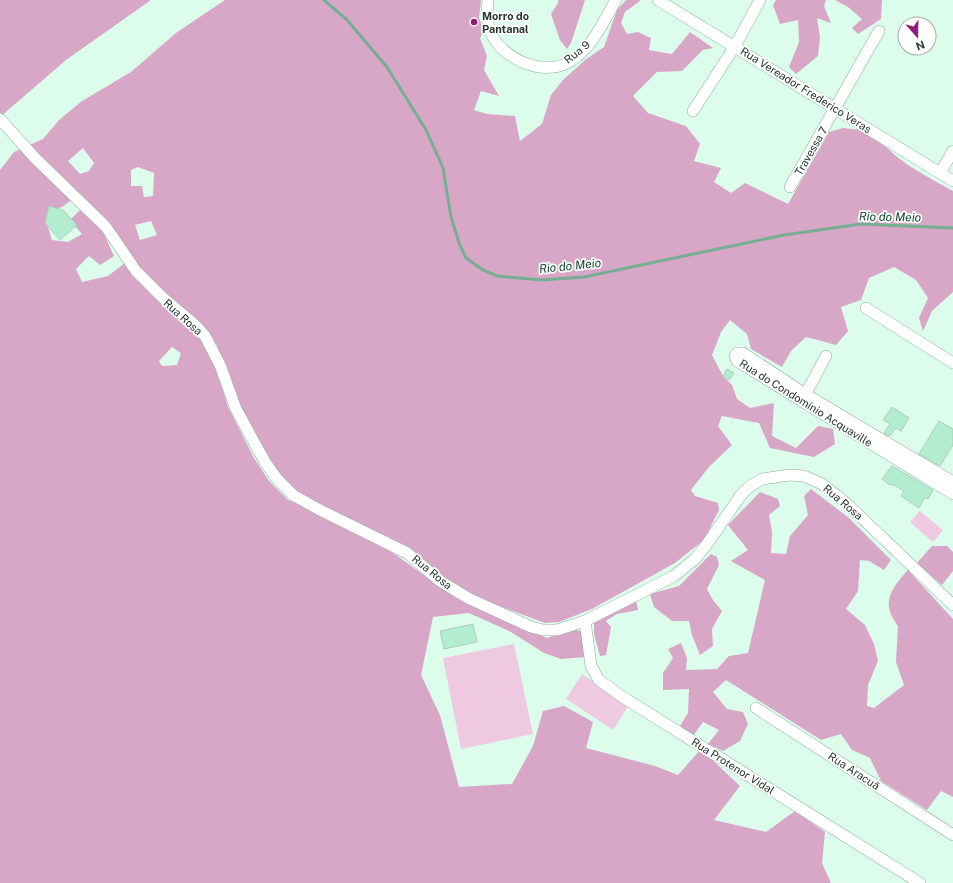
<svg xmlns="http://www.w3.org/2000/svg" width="953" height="883" font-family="'Public Sans',sans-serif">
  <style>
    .green { fill: #efc9e2 }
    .forest { fill: #d8a7c8; fill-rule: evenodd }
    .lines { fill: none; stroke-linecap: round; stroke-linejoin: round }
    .stream { stroke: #76ae93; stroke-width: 3 }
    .building { fill: #b3edd0; stroke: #aecdbd }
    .minor-casing { stroke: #8caa9b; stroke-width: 12 }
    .minor { stroke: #fff; stroke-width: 11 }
    .poi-dot { fill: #921a78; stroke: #fff; stroke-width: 1.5 }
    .labels { text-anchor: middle; stroke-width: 3.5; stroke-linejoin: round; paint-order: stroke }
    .poi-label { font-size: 11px; font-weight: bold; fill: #27332d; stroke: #fff; text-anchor: start }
    .street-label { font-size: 11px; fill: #27332d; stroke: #fff }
    .water-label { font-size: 12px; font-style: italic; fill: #0e3e2b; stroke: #fff }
  </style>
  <rect width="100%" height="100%" fill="#dcfcec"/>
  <g class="green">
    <path d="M 920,511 L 943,530 L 933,542 L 910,522 Z"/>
    <path d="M 514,644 L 533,734 L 461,749 L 443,658 Z"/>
    <path d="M 582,674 L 629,705 L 613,730 L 566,699 Z"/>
  </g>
  <g class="forest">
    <path d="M 0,0 L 151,0 L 66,60 L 0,117 Z"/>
    <path d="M 225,0 L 481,0 L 479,18 L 484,31 L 480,38 L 487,56 L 484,70 L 499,96 L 481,91 L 474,110 L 487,114 L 515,116 L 520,141 L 542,124 L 551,95 L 563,80 L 585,60 L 604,47 L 617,10 L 626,0 L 641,0 L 625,12 L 621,23 L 627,34 L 638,32 L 651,38 L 649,50 L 672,54 L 690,32 L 713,48 L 703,50 L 682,71 L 657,72 L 633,96 L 648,113 L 686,126 L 700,144 L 694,161 L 721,168 L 714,182 L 731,193 L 745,183 L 788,204 L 829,132 L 843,128 L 871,131 C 896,161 919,172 953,191 L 953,292 L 932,311 L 923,331 L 919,318 L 928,298 L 916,280 L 894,267 L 869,278 L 861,300 L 841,307 L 848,331 L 836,345 L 806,337 L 791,351 L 782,367 L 751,349 L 747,334 L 730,320 L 721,332 L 712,355 L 723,376 L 732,385 L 737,399 L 750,408 L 774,403 L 772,436 L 796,448 L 818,426 L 833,429 L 835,444 L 814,457 L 770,448 L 759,423 L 722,416 L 718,426 L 732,445 L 709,467 L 691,490 L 695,496 L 718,503 L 719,510 L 704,540 L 675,563 L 592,609 L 559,622 L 545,623 L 478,598 L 451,583 L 409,547 L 303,496 C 275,474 255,444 240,413 C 230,391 225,365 216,343 L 211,351 L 228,407 L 254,458 L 269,481 L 288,500 L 325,515 L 396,555 L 454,597 L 547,638 L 574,629 L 582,632 L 586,657 L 561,659 L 544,653 L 511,632 L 469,613 L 433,617 L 421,675 L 440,715 L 459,787 L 512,784 L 533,746 L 543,711 L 564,706 L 593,722 L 586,748 L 655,766 L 678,775 L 701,749 L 740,786 L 714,820 L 766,832 L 795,811 L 825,832 L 822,863 L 831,883 L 0,883 L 0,170 L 14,152 L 43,139 L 59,120 L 82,101 L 131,72 L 176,33 ZM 83,148 L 94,163 L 89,171 L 80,174 L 68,161 ZM 138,167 L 154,173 L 153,196 L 144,197 L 142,186 L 131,186 L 131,170 ZM 73,199 L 110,224 L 125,263 L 108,276 L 82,282 L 76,269 L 89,256 L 100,265 L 114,256 L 100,225 L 81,209 L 70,220 L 82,234 L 68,242 L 52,240 L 47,224 L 51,210 L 62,207 ZM 151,221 L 157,235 L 140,240 L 135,225 ZM 172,347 L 181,353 L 177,365 L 162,366 L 159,361 Z"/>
    <path d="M 558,0 L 585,0 L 571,43 L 567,49 L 560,40 L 551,14 L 558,3 Z"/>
    <path d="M 776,0 L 826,0 L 824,6 L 831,23 L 817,18 L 820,37 L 818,56 L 796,74 L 789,67 L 799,42 L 798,20 L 780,24 L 773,5 Z"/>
    <path d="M 835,0 L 882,0 L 881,19 L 858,34 L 852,28 L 862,19 L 848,7 Z"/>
    <path d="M 811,489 L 849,518 L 891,560 L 884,570 L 869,561 L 860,560 L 858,591 L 846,609 L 865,625 L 874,644 L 878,661 L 868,685 L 867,706 L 874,708 L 904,685 L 896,662 L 898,626 C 880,603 891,589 908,570 L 953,619 L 953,797 L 941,791 L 927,810 L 881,781 L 870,758 L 852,750 L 841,734 L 821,740 L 726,680 L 713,692 L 727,709 L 743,712 L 748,724 L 740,741 L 723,751 L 708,744 L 719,730 L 703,722 L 693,736 L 680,726 L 688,713 L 689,689 L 663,690 L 663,673 L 673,658 L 668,649 L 681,643 L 687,658 L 686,670 L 717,669 L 729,656 L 748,653 L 765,580 L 731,561 L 748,550 L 728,525 L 760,492 L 778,499 L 780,506 L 769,515 L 772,532 L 771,553 L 786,554 L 790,536 L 808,515 L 804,496 Z"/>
    <path d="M 932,546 L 947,546 L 953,552 L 953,571 L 942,585 L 917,563 Z"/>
    <path d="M 711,554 L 717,557 L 719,565 L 707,589 L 713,600 L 722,611 L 712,629 L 713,646 L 700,655 L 692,635 L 689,621 L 672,621 L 654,607 L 650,594 L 679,586 Z"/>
    <path d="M 636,600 L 638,610 L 617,614 L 606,621 L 611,627 L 606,655 L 600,656 L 594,634 L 594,620 Z"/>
  </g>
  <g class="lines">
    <path class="stream" d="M 324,0 L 347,20 L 387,67 L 426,130 L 443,168 L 451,217 L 459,243 L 466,258 L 483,270 L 497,276 L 542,280 L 584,277 L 784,235 L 861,224 L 953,228"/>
  </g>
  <g class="building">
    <path d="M 49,206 L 63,210 L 77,225 L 60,240 L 45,223 Z"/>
    <path d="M 727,369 L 734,373 L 729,380 L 723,376 Z"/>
    <path d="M 892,407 L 909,418 L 901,431 L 896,428 L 890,436 L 884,433 L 890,424 L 883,420 Z"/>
    <path d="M 939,421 L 953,429 L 953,445 L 940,466 L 919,454 Z"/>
    <path d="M 892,466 L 933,490 L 928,499 L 925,497 L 919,508 L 901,496 L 904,491 L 894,485 L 890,485 L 882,479 Z"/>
    <path d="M 473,624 L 477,642 L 444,649 L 440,631 Z"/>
  </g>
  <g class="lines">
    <g class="minor-casing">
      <g id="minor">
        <path d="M 488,0 C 487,12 486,22 491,33 C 502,59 543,77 569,62 C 592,49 603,22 616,0"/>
        <path d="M 658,0 L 953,181"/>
        <path d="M 693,111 L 735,46 L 760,0"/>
        <path d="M 0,119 L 35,158 L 106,227 L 136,271 L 162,297 L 195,325 L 205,336 L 220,365 L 236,409 L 265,462 L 277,479 L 293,495 L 318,509 L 407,553 L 440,581 L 468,598 L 531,627 L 543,630 L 557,630 L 585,621 L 674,576 L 695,559 L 707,544 L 741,495 L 749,487 L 762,479 L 789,475 L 804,476 L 822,484 L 845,502 L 953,605"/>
        <path d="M 940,173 L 953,151"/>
        <path d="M 790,187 L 879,31"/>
        <path d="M 866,308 L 953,363"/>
        <path d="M 803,399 L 826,356"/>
        <path d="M 953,482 L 805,394 L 743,353 L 737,353 L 735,356 L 737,361 L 953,494"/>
        <path d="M 585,621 L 591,666 L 599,680 L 621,696 L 920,883"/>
        <path d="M 756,708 L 953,835"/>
      </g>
    </g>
    <use href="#minor" class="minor"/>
  </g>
  <circle class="poi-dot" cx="474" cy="22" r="4"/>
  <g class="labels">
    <g class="poi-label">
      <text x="482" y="20">Morro do<tspan x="482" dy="13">Pantanal</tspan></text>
    </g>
    <g class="street-label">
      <text transform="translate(577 52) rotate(-39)" y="4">Rua 9</text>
      <text transform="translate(806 90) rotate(32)" y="4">Rua Vereador Frederico Veras</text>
      <text transform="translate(811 151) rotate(-60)" y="4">Travessa 7</text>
      <text transform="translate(183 317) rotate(42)" y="4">Rua Rosa</text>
      <text transform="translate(806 403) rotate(32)" y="4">Rua do Condomínio Acquaville</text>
      <text transform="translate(843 502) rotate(40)" y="4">Rua Rosa</text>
      <text transform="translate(432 572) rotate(39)" y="4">Rua Rosa</text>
      <text transform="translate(733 766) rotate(32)" y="4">Rua Protenor Vidal</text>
      <text transform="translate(854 771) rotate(33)" y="4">Rua Aracuã</text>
    </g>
    <g class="water-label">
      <text transform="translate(890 217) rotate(1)" y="4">Rio do Meio</text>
      <text transform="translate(570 266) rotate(-6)" y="4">Rio do Meio</text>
    </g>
  </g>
  <g transform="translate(917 36) rotate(160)"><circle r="19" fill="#ffffff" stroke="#a9adab"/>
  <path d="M0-3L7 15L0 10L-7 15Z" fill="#921a78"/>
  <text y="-6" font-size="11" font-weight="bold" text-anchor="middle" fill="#27332d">N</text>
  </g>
</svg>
